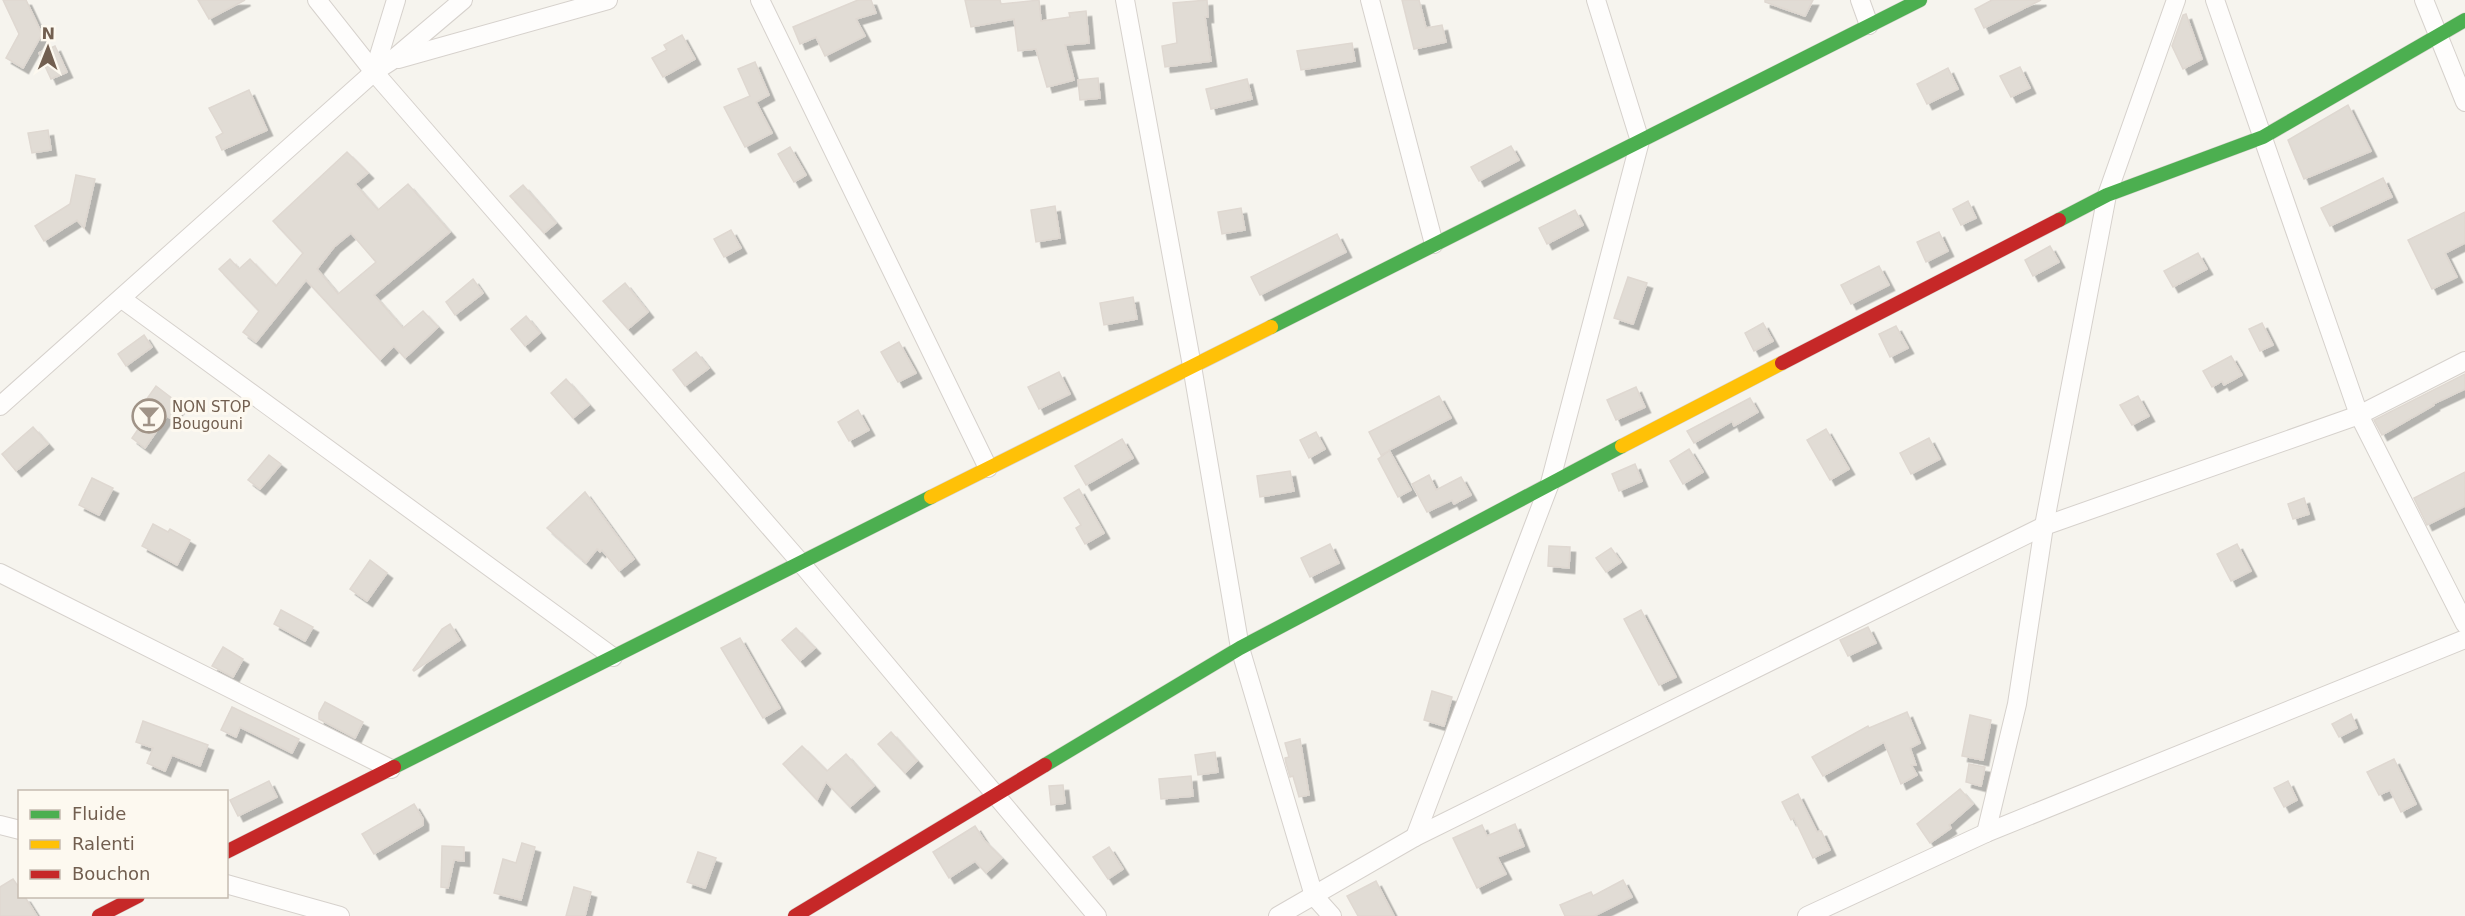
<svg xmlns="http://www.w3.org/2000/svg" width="2465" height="916" font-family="'DejaVu Sans',sans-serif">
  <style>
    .building { fill: #e1dcd5; stroke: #dfd8d1; stroke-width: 1.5; fill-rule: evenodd; filter: url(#shadow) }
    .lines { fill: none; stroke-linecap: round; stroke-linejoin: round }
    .street-casing { stroke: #d6d1cc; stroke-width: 20 }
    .fast-casing { stroke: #d6d1cc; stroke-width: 15 }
    .slow-casing { stroke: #d6d1cc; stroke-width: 15 }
    .jam-casing { stroke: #d6d1cc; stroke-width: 15 }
    .street { stroke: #fefdfc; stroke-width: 18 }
    .fast { stroke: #4caf50; stroke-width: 14 }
    .slow { stroke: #ffc107; stroke-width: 14 }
    .jam { stroke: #c62828; stroke-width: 14 }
    .labels { text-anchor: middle; stroke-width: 6; stroke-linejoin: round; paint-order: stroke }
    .poi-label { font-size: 15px; fill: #725f50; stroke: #fdf9f0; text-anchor: start }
  </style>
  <defs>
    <filter id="shadow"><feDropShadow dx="5.5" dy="5.5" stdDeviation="0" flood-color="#0004"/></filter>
  </defs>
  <rect width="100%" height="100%" fill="#f6f4ee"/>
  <g class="building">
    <path d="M 3,0 L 26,0 L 42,34 L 23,68 L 6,58 L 19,34 Z"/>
    <path d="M 198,0 L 245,0 L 209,19 Z"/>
    <path d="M 858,0 L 871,0 L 876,13 L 856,19 L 865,36 L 825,56 L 816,37 L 800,44 L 793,27 Z"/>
    <path d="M 965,0 L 1000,0 L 1001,4 L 1039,0 L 1041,21 L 1070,17 L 1069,13 L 1086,11 L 1089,43 L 1065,45 L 1074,80 L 1047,87 L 1036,49 L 1018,51 L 1014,19 L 971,27 Z"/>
    <path d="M 1207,0 L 1208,17 L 1205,17 L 1211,61 L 1165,67 L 1162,46 L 1177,43 L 1173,3 Z"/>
    <path d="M 1402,0 L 1419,0 L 1426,28 L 1442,25 L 1446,42 L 1414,49 Z"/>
    <path d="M 1765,0 L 1813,0 L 1805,16 L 1765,2 Z"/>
    <path d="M 1992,0 L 2041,0 L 1984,28 L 1975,9 Z"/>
    <path d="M 2186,14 L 2202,59 L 2183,69 L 2172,46 L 2183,15 Z"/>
    <path d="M 682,35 L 695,59 L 663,77 L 652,58 L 667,50 L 664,45 Z"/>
    <path d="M 1352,43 L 1355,61 L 1301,70 L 1297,51 Z"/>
    <path d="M 55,46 L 67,72 L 51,79 L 39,53 Z"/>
    <path d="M 755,62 L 769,95 L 756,102 L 772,133 L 745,147 L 724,107 L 750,96 L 738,69 Z"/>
    <path d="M 2020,67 L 2030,88 L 2011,97 L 2000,76 Z"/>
    <path d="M 1948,68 L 1958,89 L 1927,104 L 1917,84 Z"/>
    <path d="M 1098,78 L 1100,98 L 1080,100 L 1078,80 Z"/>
    <path d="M 1247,79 L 1252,99 L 1211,109 L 1206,89 Z"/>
    <path d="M 249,90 L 267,130 L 222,150 L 216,137 L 223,133 L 209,108 Z"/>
    <path d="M 2348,105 L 2371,151 L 2304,179 L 2288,140 Z"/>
    <path d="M 48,130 L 51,150 L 32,153 L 28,133 Z"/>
    <path d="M 1511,146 L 1519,160 L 1479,181 L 1471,167 Z"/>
    <path d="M 790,147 L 806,175 L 794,182 L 778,154 Z"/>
    <path d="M 347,152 L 368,173 L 355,184 L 378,210 L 408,184 L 450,232 L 374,295 L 403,328 L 423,311 L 438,327 L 405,358 L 394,346 L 380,360 L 306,280 L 256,342 L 243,332 L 259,311 L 219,269 L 230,259 L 239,269 L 250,259 L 276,286 L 303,253 L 273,221 ZM 351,233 L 376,262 L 338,294 L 317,269 L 334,247 Z"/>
    <path d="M 76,175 L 95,179 L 84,228 L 77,220 L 44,241 L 35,226 L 70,204 Z"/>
    <path d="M 2383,178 L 2392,197 L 2330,226 L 2321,208 Z"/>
    <path d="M 523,185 L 556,223 L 544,233 L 510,196 Z"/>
    <path d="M 1968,201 L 1976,218 L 1961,225 L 1953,209 Z"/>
    <path d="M 1055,206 L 1060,238 L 1036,242 L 1031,210 Z"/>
    <path d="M 1241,208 L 1245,230 L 1222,234 L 1218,212 Z"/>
    <path d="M 1575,210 L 1583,225 L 1547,244 L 1539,228 Z"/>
    <path d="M 2465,212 L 2465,243 L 2445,253 L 2457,277 L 2432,289 L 2408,240 Z"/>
    <path d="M 731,230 L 741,248 L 724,257 L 714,239 Z"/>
    <path d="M 1939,232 L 1948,251 L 1926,262 L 1917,242 Z"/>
    <path d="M 1337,234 L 1346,252 L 1260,295 L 1251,277 Z"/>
    <path d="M 2050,246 L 2059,262 L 2033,276 L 2025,260 Z"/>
    <path d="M 2198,253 L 2207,269 L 2173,287 L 2164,271 Z"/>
    <path d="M 1879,266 L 1889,285 L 1851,304 L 1841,285 Z"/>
    <path d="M 1628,277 L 1647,283 L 1633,324 L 1614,318 Z"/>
    <path d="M 473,279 L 483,293 L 455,315 L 446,302 Z"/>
    <path d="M 625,283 L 648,312 L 628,329 L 603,301 Z"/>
    <path d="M 1133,297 L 1137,319 L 1104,325 L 1100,303 Z"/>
    <path d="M 526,316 L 540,333 L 525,346 L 511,329 Z"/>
    <path d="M 1763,323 L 1773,341 L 1754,351 L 1745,333 Z"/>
    <path d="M 2262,323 L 2273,345 L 2260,351 L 2249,329 Z"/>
    <path d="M 1896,326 L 1908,348 L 1890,357 L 1879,334 Z"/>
    <path d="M 144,335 L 152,347 L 126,366 L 118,354 Z"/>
    <path d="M 899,342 L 916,373 L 898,382 L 881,352 Z"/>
    <path d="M 696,352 L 709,368 L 685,386 L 673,370 Z"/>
    <path d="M 2231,356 L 2242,375 L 2224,385 L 2222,381 L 2212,387 L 2203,371 Z"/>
    <path d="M 1059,372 L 1070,394 L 1039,409 L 1028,387 Z"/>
    <path d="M 2465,374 L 2465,389 L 2433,404 L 2434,405 L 2382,435 L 2374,420 Z"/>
    <path d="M 566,379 L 589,405 L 573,418 L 551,393 Z"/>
    <path d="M 156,386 L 181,405 L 170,418 L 167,416 L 145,448 L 132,438 L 154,406 L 146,400 Z"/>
    <path d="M 1636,387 L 1645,407 L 1616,420 L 1607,400 Z"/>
    <path d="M 1439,396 L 1451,418 L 1389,450 L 1411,490 L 1398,497 L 1378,459 L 1389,451 L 1381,455 L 1369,432 Z"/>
    <path d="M 2138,396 L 2149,416 L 2132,425 L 2120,405 Z"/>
    <path d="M 1750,398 L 1758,412 L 1734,426 L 1732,421 L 1694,443 L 1687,431 Z"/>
    <path d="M 858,410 L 869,430 L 849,441 L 838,422 Z"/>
    <path d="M 33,427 L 48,444 L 16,471 L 2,454 Z"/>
    <path d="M 1826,429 L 1849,469 L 1830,480 L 1807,440 Z"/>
    <path d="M 1316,432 L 1325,449 L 1309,458 L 1300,440 Z"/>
    <path d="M 1929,438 L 1940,459 L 1911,474 L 1900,453 Z"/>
    <path d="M 1122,439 L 1133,458 L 1086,485 L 1075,466 Z"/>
    <path d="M 1689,449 L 1703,472 L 1683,484 L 1670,461 Z"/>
    <path d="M 269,455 L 281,464 L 260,489 L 248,480 Z"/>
    <path d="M 1635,464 L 1642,481 L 1619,491 L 1612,474 Z"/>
    <path d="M 1290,471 L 1294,491 L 1260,497 L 1257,476 Z"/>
    <path d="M 2465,472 L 2465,506 L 2427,525 L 2414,498 Z"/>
    <path d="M 1429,475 L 1436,490 L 1461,477 L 1471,495 L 1454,504 L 1452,500 L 1427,512 L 1412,484 Z"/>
    <path d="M 92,478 L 113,488 L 99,515 L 79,505 Z"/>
    <path d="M 1079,489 L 1104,533 L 1085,544 L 1076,528 L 1081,525 L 1064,498 Z"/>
    <path d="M 585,492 L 634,559 L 619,571 L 602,550 L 600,552 L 597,549 L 586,563 L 547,528 Z"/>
    <path d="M 2304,498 L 2309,514 L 2293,519 L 2288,504 Z"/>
    <path d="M 153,524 L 168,532 L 170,529 L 190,540 L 177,565 L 142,546 Z"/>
    <path d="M 1330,544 L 1339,563 L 1310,577 L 1301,558 Z"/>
    <path d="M 2237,544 L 2251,571 L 2231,581 L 2217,554 Z"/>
    <path d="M 1549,546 L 1570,547 L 1569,568 L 1548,566 Z"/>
    <path d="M 1611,548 L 1621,562 L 1606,572 L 1596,558 Z"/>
    <path d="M 370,560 L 387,573 L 367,601 L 350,589 Z"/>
    <path d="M 281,610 L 313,627 L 305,641 L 274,624 Z"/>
    <path d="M 1641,610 L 1676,677 L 1659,685 L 1624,619 Z"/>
    <path d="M 450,624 L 460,640 L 414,671 L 413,670 L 442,629 Z"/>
    <path d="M 1868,627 L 1876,643 L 1848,656 L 1840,640 Z"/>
    <path d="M 796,628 L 815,648 L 800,661 L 782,640 Z"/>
    <path d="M 740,638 L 780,708 L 763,718 L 721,648 Z"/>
    <path d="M 223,647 L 243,659 L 233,677 L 212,666 Z"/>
    <path d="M 1432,691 L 1452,697 L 1444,726 L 1424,720 Z"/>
    <path d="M 325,702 L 363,722 L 355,738 L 319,719 L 319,713 Z"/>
    <path d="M 232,707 L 299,739 L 292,753 L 240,727 L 236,737 L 221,730 Z"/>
    <path d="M 1907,712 L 1920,743 L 1910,748 L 1916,765 L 1911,765 L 1917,775 L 1901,784 L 1884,742 L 1823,776 L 1812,757 L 1868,726 L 1869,728 Z"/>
    <path d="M 2351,714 L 2357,728 L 2339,737 L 2332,724 Z"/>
    <path d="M 1970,715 L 1991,720 L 1983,760 L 1962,756 Z"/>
    <path d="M 143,721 L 208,745 L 200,766 L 172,755 L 165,771 L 147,763 L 153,748 L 136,742 Z"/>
    <path d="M 891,732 L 917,761 L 905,773 L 878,744 Z"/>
    <path d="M 1300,739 L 1309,795 L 1299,797 L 1293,776 L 1290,777 L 1286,763 L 1285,758 L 1289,757 L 1285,743 Z"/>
    <path d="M 802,746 L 827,771 L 846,754 L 874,786 L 850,807 L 826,782 L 817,800 L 783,764 Z"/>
    <path d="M 1215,752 L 1218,772 L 1198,775 L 1195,755 Z"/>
    <path d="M 2394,759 L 2416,804 L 2401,812 L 2390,790 L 2379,795 L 2367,772 Z"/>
    <path d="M 1969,764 L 1985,767 L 1981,786 L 1966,782 Z"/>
    <path d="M 1191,776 L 1193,796 L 1161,799 L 1159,779 Z"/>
    <path d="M 269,781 L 277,797 L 238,816 L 230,800 Z"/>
    <path d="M 2288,781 L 2297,800 L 2284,807 L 2274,788 Z"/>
    <path d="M 1063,785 L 1065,803 L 1051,805 L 1049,786 Z"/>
    <path d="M 1960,789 L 1973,804 L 1949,825 L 1951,828 L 1930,843 L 1917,824 Z"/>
    <path d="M 1798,794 L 1817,832 L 1821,831 L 1830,850 L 1813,858 L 1794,818 L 1791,820 L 1782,802 Z"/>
    <path d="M 414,804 L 423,819 L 423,825 L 374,854 L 362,834 Z"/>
    <path d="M 1515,824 L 1524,846 L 1497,857 L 1506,874 L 1477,888 L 1453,838 L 1482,825 L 1487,836 Z"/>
    <path d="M 975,826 L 984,840 L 1002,858 L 986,873 L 975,861 L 949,878 L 933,852 Z"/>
    <path d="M 522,843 L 535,847 L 521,900 L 494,893 L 503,859 L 516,863 Z"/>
    <path d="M 442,846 L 464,847 L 464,861 L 454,860 L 448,888 L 441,887 Z"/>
    <path d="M 1109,847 L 1123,869 L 1108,879 L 1093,857 Z"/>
    <path d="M 698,852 L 716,858 L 705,888 L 687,882 Z"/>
    <path d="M 13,879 L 20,889 L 20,897 L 25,897 L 37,916 L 0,916 L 0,887 Z"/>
    <path d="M 1623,880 L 1632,897 L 1594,916 L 1565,916 L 1560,905 L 1591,892 L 1593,896 Z"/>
    <path d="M 1376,881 L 1394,916 L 1358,916 L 1347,896 Z"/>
    <path d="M 574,887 L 591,892 L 585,916 L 566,916 Z"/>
  </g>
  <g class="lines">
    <g class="street-casing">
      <g id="street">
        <path d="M 317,0 L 374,72 L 801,563 L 1097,916"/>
        <path d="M 760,0 L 988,468"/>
        <path d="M 1125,0 L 1192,366 L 1240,648 L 1314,896 L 1332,916"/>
        <path d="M 1370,0 L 1434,244"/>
        <path d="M 1860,0 L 1869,25"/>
        <path d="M 2215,0 L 2359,415 L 2465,624"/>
        <path d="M 2424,0 L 2465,102"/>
        <path d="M 398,59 L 608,0"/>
        <path d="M 374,72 L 396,0"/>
        <path d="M 122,299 L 613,657"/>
        <path d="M 0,406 L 374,72 L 391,61 L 463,0"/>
        <path d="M 0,573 L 391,769"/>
        <path d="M 0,825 L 20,830"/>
        <path d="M 1986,833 L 2017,704 L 2044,526 L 2107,195 L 2176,0"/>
        <path d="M 1415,837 L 1550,483 L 1640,141 L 1596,0"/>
        <path d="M 226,884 L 340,916"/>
        <path d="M 1278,916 L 1415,837 L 2044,526 L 2359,415 L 2465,361"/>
        <path d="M 1807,916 L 1986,833 L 2465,639"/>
      </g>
    </g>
    <g class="fast-casing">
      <g id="fast">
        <path d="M 2059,220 L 2107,195 L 2263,137 L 2465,20"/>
        <path d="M 1271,327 L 1920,0"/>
        <path d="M 1045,765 L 1240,648 L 1622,446"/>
        <path d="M 394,767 L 931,497"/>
      </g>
    </g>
    <g class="slow-casing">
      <g id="slow">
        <path d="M 1622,446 L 1782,363"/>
        <path d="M 931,497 L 1271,327"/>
      </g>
    </g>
    <g class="jam-casing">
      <g id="jam">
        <path d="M 1782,363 L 2059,220"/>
        <path d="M 226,852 L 394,767"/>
        <path d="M 99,916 L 138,896"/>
        <path d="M 795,916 L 1045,765"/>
      </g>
    </g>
    <use href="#street" class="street"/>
    <use href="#fast" class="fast"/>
    <use href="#slow" class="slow"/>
    <use href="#jam" class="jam"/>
  </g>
  <defs>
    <g id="bar-ring" transform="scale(1.725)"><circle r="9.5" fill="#fdf9f0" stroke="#a09387" stroke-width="1.5"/><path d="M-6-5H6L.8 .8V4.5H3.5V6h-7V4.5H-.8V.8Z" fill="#a09387"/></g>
  </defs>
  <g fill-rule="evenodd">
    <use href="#bar-ring" x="149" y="416"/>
  </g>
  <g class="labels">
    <g class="poi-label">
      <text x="172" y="412">NON STOP<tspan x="172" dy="17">Bougouni</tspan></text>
    </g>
  </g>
  <rect x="18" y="790" width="210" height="108" fill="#fdf9f0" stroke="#c5bbb0" stroke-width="1.5"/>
  <rect x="30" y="810" width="30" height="9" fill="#4caf50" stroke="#c5bbb0" stroke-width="1.5"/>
  <text x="72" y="820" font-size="18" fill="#725f50">Fluide</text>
  <rect x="30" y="840" width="30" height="9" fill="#ffc107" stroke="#c5bbb0" stroke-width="1.5"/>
  <text x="72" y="850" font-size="18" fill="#725f50">Ralenti</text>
  <rect x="30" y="870" width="30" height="9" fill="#c62828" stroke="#c5bbb0" stroke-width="1.5"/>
  <text x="72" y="880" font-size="18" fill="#725f50">Bouchon</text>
  <g transform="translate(48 48) rotate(1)" stroke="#fdf9f0" stroke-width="4.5" paint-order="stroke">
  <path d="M0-4.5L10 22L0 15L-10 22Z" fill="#725f50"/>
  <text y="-9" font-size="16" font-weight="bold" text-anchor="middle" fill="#725f50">N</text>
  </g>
</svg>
